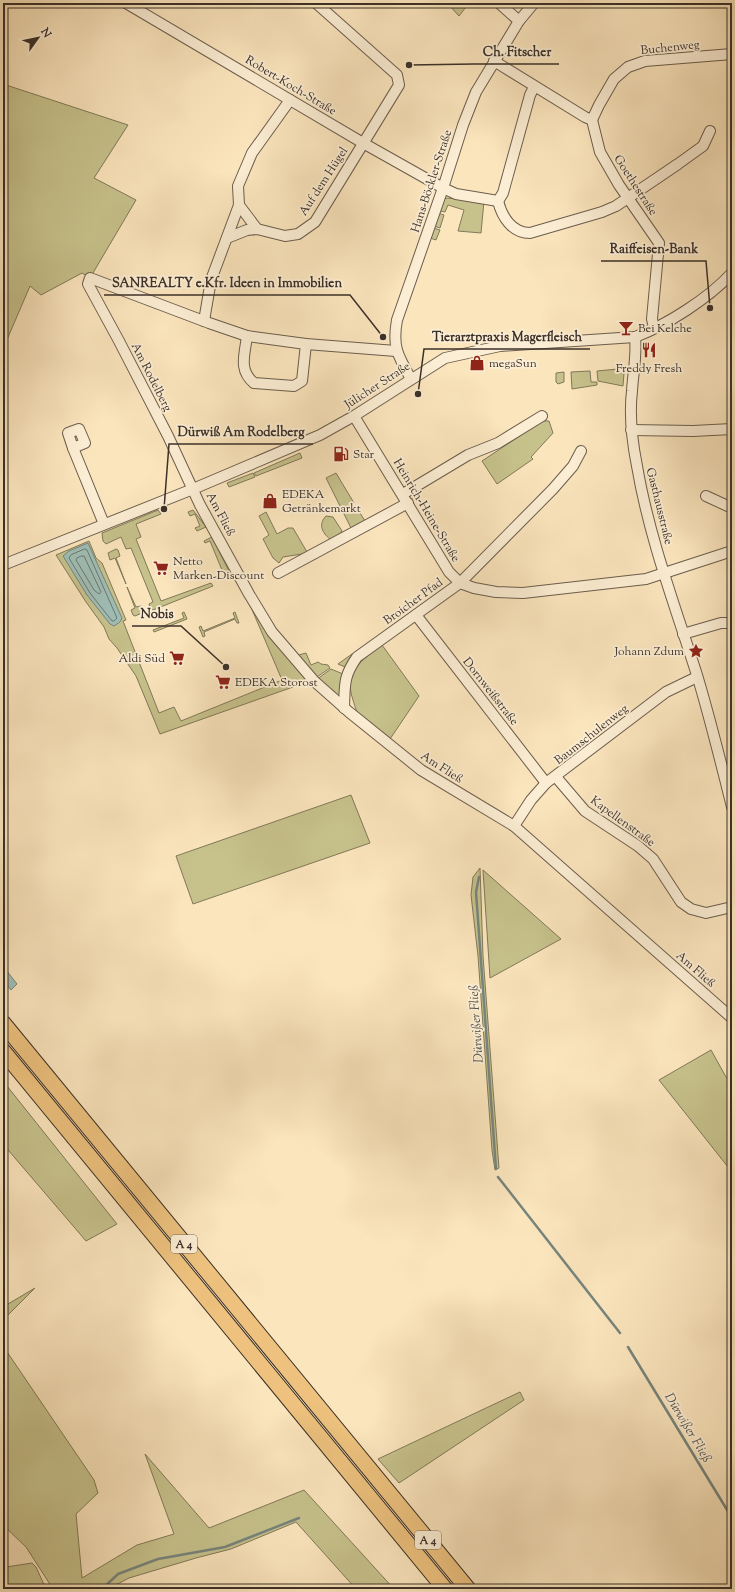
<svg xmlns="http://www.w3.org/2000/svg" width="735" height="1592" font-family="'Sorts Mill Goudy',serif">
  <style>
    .green { fill: #c7c28c; stroke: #81795a }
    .water { fill: #9fbeb6; stroke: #77857d }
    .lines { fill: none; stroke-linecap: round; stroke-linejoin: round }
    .shore { stroke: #6d776f; stroke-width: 1 }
    .stream { stroke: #77857d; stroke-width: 2.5 }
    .minor-casing { stroke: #6b5d4d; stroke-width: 12 }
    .highway-casing { stroke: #3b3028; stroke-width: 17 }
    .minor { stroke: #fceed4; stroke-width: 10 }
    .highway { stroke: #eec27e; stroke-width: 15 }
    .labels { text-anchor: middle; stroke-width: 3.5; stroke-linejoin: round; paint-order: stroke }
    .shield { fill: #fceed4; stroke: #75695c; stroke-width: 1 }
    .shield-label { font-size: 11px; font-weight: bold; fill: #3b3028 }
    .street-label { font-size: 12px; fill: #3b3028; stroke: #fceed4 }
    .poi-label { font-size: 12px; fill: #3b3028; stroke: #fceed4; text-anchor: start }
    .water-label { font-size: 13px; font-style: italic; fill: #54544c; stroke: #fceed4 }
    .leader { fill: none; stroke: #3b3028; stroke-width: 1.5 }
    .callout-dot { fill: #3b3028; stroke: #fceed4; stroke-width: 1.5 }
    .callout-label { font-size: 13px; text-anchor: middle; font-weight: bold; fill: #3b3028; stroke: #fceed4; stroke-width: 3.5; stroke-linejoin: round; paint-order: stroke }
  </style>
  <rect width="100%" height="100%" fill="#fbe5bd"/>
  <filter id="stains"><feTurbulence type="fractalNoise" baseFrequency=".005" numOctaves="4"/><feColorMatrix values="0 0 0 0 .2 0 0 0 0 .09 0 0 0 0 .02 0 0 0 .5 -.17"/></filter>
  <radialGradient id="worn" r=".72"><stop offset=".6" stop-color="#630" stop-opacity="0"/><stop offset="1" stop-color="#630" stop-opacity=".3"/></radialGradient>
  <g class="green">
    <path d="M 447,3 L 469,3 L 459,16 Z"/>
    <path d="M 3,84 L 128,125 L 94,178 L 136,200 L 90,278 L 82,273 L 41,295 L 30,286 L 3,349 Z"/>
    <path d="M 446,198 L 484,201 L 481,233 L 458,231 L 464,210 L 448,205 L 445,212 L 440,211 L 443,201 Z"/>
    <path d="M 438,213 L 444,215 L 440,228 L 434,226 Z"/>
    <path d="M 433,228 L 440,230 L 436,240 L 430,238 Z"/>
    <path d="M 618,369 L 619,373 L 624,373 L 623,386 L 598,381 L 597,371 Z"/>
    <path d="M 590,371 L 591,382 L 597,382 L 597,385 L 572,389 L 571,372 Z"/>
    <path d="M 564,372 L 564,382 L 558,384 L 556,382 L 556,373 Z"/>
    <path d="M 542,421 L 549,421 L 553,433 L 531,457 L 533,459 L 497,484 L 482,461 Z"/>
    <path d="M 300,453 L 302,458 L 256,476 L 254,473 Z"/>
    <path d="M 253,473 L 255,477 L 229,487 L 227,483 Z"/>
    <path d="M 336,473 L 354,503 L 349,506 L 352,511 L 357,508 L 365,521 L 351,528 L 326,478 Z"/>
    <path d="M 158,510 L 161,514 L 136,524 L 141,537 L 136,539 L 161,601 L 211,583 L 213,586 L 153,610 L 150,608 L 149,604 L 153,602 L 131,548 L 126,549 L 121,537 L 106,544 L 103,541 L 102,533 Z"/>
    <path d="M 193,510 L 206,527 L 197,531 L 195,528 L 200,526 L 195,514 L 190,516 L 188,512 Z"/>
    <path d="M 266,512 L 277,534 L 288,528 L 293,528 L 307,552 L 302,554 L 283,557 L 279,563 L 273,558 L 263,539 L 269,535 L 259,516 Z"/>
    <path d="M 326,516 L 333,517 L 342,531 L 339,535 L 330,539 C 322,533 318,524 326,516 Z"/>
    <path d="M 212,537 L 230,573 L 224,575 L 210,541 L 205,543 L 204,541 Z"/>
    <path d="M 89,541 L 96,558 L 102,563 L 126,620 L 123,621 L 159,713 L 174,707 L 181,721 L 282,680 L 245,593 L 310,681 L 160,734 L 136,676 L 117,648 L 109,639 L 104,627 L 86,602 L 56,555 Z"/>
    <path d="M 116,549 L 118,550 L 120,556 L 116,558 L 126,584 L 115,558 L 110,560 L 108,553 Z"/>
    <path d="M 127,587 L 136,607 L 141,606 L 142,613 L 135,616 L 133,615 L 131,610 L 135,608 Z"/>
    <path d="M 184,612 L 187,619 L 154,632 L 153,630 L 184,618 L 182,613 Z"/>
    <path d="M 235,612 L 239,623 L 237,623 L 235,619 L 204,632 L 205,636 L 203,637 L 199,627 L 201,626 L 203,631 L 235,618 L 233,613 Z"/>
    <path d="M 382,645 L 419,696 L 390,739 C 382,733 368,727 362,719 C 357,714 355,707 353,700 C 343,672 362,660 382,645 Z"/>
    <path d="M 306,653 L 311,665 L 318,662 L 321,664 L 328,665 L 330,668 L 314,679 L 295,656 Z"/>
    <path d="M 352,654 L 353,656 L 345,667 L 338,664 Z"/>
    <path d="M 331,669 L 343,674 L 340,698 L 316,680 Z"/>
    <path d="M 351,795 L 370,843 L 193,904 L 176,856 Z"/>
    <path d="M 480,868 L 483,956 L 499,1168 L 495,1170 L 492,1150 L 478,956 L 471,895 L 473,877 Z"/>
    <path d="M 483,870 L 561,939 L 490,978 Z"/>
    <path d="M 711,1050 L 726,1077 L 732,1082 L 732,1172 L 659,1080 Z"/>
    <path d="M 3,1081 L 117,1224 L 86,1241 L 3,1144 Z"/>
    <path d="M 35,1288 L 3,1320 L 3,1307 Z"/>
    <path d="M 3,1346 L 94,1480 L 98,1493 L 76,1514 L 82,1578 L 137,1545 L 174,1534 L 145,1454 L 209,1528 L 304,1490 L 394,1589 L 356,1589 L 296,1522 L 231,1549 L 196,1558 L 129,1578 L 108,1589 L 53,1589 L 26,1547 L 3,1525 Z"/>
    <path d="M 520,1392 L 524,1400 L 399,1483 L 378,1459 Z"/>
    <path d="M 32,1563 L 36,1567 L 46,1589 L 3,1589 L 3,1572 L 6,1567 Z"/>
  </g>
  <g class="water">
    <path d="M 88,543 L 122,618 L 120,622 L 114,626 L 110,624 L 87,595 L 63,556 L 69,551 Z"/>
    <path d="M 3,966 L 17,984 L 11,990 L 3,980 Z"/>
  </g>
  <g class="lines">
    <g class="shore">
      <path d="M 85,549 L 87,550 L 117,618 L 114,621 L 112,621 L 90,593 L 69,558 L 71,555 Z"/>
      <path d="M 82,556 L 84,556 L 101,592 L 99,594 L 94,590 L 76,560 L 77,558 Z"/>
    </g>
    <g class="stream">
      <path d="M 479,877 L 476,892 L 496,1169"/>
      <path d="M 498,1177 L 620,1333"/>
      <path d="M 628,1347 L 732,1518"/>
      <path d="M 102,1589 L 118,1574 L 158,1559 L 225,1547 L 299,1518"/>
    </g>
    <g class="minor-casing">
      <g id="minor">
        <path d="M 126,3 L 363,143 L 443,188 L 456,194 L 498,201 L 503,193 L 530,95 L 534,87"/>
        <path d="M 499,3 L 519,21"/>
        <path d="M 494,61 L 585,117 L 592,120 L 600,152 L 619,185 L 659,243 L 652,319 L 654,328"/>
        <path d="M 592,120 L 599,105 L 614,79 L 628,67 L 645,61 L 732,54"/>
        <path d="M 498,201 C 502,217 512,233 530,233 L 602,212 L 616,206 L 678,164 L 703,146 L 710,131"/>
        <path d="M 239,205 L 257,229"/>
        <path d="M 227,238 L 247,230 L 257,229 L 285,236 L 298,234 L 315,222 L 399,85 L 397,75 L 316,3"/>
        <path d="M 204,321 L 211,280 L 239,205 L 238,186 L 252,153 L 290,100"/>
        <path d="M 247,336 C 245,354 238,370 254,383 L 294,386 L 302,381 L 306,344"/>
        <path d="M 635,337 C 637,355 633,373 632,391 C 629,416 632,441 637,466 C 649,537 675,606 697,675 C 710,718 721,763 732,807"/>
        <path d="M 396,351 L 306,344 L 247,336 L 209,323 L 90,278 L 88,284 L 119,341 L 168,436 L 200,505 L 249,594 L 272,632 L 314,681 L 349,712 L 421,770 L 514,826 L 732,1018"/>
        <path d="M 411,379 C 398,356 392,347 397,320 L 443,188 L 463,125 L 476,92 L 519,21 L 534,3"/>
        <path d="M 354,416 L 449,572 L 460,583 L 474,588 L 496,592 L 523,593 L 646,579 L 732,551"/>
        <path d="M 79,429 L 85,443 L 73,448 L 68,433 Z"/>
        <path d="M 631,430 L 693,431 L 732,429"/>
        <path d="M 73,448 L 104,524"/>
        <path d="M 403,494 L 468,455 L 498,443 L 542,416"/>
        <path d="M 706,496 L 732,508"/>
        <path d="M 3,565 L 193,489 L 320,435 L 354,416 L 445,358 L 500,346 L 635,337 C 667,325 709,298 732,273"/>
        <path d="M 278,573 L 408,503"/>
        <path d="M 416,615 L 546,783"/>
        <path d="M 683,634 L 721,623 L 732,623"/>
        <path d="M 344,708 C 345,685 343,677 357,657 L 460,583 L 553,489 L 573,466 L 581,451"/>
        <path d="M 556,777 L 585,811 L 638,846 L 653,859 L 681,902 L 691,909 L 706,913 L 732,907"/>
        <path d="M 514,826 L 531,800 L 546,783 L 666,692 L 697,677"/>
      </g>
    </g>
    <g class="highway-casing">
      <g id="highway">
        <path d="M 3,1023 L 468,1589"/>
        <path d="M 3,1051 L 445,1589"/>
      </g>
    </g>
    <use href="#minor" class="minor"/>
    <use href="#highway" class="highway"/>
  </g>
  <defs>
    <g id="bar-bare" transform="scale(1.2)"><path d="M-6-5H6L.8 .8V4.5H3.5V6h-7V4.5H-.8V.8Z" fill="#8f2418" stroke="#fceed4" stroke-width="2.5" paint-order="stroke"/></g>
    <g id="restaurant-bare" transform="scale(1.2)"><path d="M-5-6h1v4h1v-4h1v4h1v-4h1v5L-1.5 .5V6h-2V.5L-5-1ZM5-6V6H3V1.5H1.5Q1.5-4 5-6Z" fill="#8f2418" stroke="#fceed4" stroke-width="2.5" paint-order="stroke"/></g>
    <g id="shop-bare" transform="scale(1.2)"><path d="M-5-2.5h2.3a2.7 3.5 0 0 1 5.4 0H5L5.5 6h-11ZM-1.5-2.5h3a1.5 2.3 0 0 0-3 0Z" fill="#8f2418" stroke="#fceed4" stroke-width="2.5" paint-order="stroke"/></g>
    <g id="fuel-bare" transform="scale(1.2)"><path d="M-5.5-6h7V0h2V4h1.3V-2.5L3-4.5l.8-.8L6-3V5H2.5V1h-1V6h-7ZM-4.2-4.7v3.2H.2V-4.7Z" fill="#8f2418" stroke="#fceed4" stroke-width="2.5" paint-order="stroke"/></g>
    <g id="supermarket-bare" transform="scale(1.2)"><path d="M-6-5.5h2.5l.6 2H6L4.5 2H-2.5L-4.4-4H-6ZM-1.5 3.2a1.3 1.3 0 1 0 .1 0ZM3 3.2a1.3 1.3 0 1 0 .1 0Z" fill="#8f2418" stroke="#fceed4" stroke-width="2.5" paint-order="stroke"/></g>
    <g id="sight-bare" transform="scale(1.2)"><path d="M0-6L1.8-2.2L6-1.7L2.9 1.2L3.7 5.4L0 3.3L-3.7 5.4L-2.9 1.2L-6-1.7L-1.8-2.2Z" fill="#8f2418" stroke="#fceed4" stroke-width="2.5" paint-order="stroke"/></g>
  </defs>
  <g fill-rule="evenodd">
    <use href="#bar-bare" x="626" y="328"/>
    <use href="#restaurant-bare" x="649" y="350"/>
    <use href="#shop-bare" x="477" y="363"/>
    <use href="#fuel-bare" x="341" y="454"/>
    <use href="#shop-bare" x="270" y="501"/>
    <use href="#supermarket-bare" x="161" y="568"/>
    <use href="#sight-bare" x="696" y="651"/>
    <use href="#supermarket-bare" x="177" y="658"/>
    <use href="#supermarket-bare" x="223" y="682"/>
  </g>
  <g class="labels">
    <g class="shield">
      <rect x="171" y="1235" width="26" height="18" rx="3"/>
      <rect x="415" y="1531" width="26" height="18" rx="3"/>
    </g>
    <g class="shield-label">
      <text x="184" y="1248">A 4</text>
      <text x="428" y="1544">A 4</text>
    </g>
    <g class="street-label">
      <text transform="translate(670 47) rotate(-6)" y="4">Buchenweg</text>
      <text transform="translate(291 85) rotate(31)" y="4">Robert-Koch-Straße</text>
      <text transform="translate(323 181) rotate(-57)" y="4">Auf dem Hügel</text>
      <text transform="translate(431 181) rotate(-72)" y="4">Hans-Böckler-Straße</text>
      <text transform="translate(636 185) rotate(57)" y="4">Goethestraße</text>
      <text transform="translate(152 377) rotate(63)" y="4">Am Rodelberg</text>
      <text transform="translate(377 385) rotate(-33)" y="4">Jülicher Straße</text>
      <text transform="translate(660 506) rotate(76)" y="4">Gasthausstraße</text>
      <text transform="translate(427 510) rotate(59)" y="4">Heinrich-Heine-Straße</text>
      <text transform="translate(221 514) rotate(62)" y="4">Am Fließ</text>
      <text transform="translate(413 601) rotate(-36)" y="4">Broicher Pfad</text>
      <text transform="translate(491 691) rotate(52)" y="4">Dornweißstraße</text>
      <text transform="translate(591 734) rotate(-38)" y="4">Baumschulenweg</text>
      <text transform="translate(442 767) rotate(33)" y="4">Am Fließ</text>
      <text transform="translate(623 821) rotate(36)" y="4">Kapellenstraße</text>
      <text transform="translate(696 969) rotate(41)" y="4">Am Fließ</text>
    </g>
    <g class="poi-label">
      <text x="638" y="332">Bei Kelche</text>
      <text x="489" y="367">megaSun</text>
      <text x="649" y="372" text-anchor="middle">Freddy Fresh</text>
      <text x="353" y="458">Star</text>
      <text x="282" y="498">EDEKA<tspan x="282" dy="14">Getränkemarkt</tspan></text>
      <text x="173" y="565">Netto<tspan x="173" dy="14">Marken-Discount</tspan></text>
      <text x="684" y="655" text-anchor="end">Johann Zdum</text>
      <text x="165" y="662" text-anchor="end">Aldi Süd</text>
      <text x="235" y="686">EDEKA Storost</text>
    </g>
    <g class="water-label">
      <text transform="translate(475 1024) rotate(-94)" y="5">Dürwißer Fließ</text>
      <text transform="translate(689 1427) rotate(59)" y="5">Dürwißer Fließ</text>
    </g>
  </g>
  <path class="leader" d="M409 65L474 64H559M710 308L706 261H601M383 337L350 295H104M418 394L424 349H590M164 509L169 444H313M226 667L181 626H132"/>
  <g class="callout-dot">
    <circle cx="409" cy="65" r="4"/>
    <circle cx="710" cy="308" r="4"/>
    <circle cx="383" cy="337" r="4"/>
    <circle cx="418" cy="394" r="4"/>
    <circle cx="164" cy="509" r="4"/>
    <circle cx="226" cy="667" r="4"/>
  </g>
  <g class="callout-label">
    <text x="517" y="56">Ch. Fitscher</text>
    <text x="654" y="253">Raiffeisen-Bank</text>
    <text x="227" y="287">SANREALTY e.Kfr. Ideen in Immobilien</text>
    <text x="507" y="341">Tierarztpraxis Magerfleisch</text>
    <text x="241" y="436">Dürwiß Am Rodelberg</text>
    <text x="157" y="618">Nobis</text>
  </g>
  <rect width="735" height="1592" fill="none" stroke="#fbe5bd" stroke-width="16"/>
  <rect x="4" y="4" width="727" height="1584" fill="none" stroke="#3b3028" stroke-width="2"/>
  <rect x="8" y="8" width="719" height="1576" fill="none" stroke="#3b3028"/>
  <g transform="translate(38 38) rotate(57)" stroke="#fceed4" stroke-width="3" paint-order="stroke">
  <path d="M0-3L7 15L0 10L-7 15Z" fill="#3b3028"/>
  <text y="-6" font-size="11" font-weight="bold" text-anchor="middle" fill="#3b3028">N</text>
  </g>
  <rect width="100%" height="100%" filter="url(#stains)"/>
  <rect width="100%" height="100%" fill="url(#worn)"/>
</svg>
